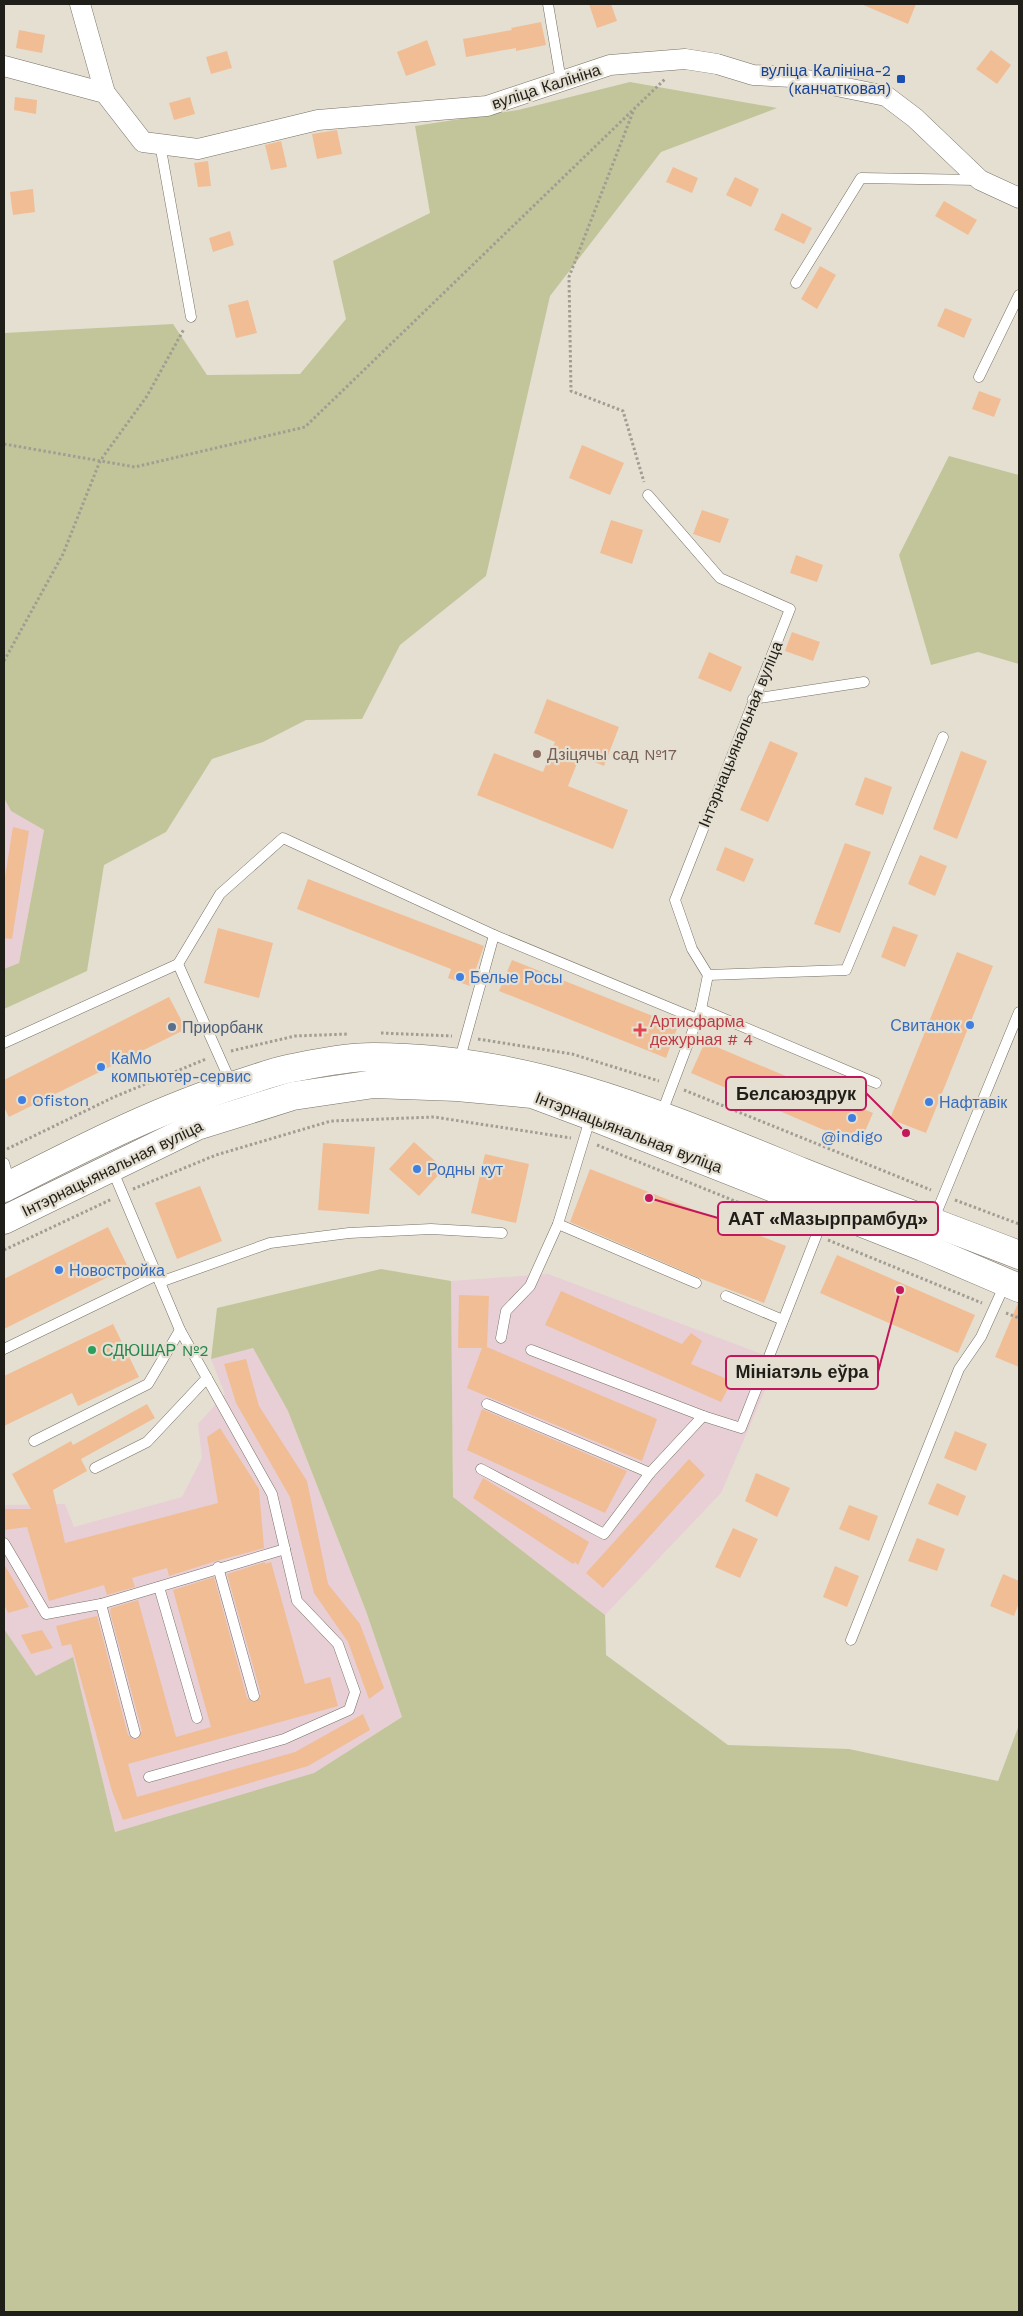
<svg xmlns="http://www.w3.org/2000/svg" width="1023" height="2316" font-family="'Work Sans',sans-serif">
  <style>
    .industrial { fill: #e8ced5 }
    .green { fill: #c2c59a }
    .building { fill: #f1bd95 }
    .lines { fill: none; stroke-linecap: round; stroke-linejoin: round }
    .lane-casing { stroke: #767064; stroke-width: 11 }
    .street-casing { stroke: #767064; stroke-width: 21 }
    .secondary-casing { stroke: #767064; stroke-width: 29 }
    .path { stroke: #a19d92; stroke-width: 3; stroke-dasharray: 2.5 2.5; stroke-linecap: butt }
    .lane { stroke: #fff; stroke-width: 10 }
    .street { stroke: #fff; stroke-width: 20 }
    .secondary { stroke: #fff; stroke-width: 28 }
    .transit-dot { fill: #1a4fb4; stroke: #e5dfd2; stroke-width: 2 }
    .education-dot { fill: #8d6e63; stroke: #e5dfd2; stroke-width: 2 }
    .shop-dot { fill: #3f7fe0; stroke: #e5dfd2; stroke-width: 2 }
    .service-dot { fill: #5c6f8a; stroke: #e5dfd2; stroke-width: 2 }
    .health-dot { fill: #e0444e; stroke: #e5dfd2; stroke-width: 2 }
    .leisure-dot { fill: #2e9e5b; stroke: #e5dfd2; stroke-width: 2 }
    .labels { text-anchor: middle; stroke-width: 4.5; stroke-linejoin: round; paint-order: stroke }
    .transit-label { font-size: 16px; fill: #164399; stroke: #e5dfd2; text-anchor: end }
    .street-label { font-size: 16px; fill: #201e19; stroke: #e5dfd2 }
    .education-label { font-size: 16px; fill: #785e54; stroke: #e5dfd2; text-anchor: start }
    .shop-label { font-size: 16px; fill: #366cbe; stroke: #e5dfd2; text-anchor: start }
    .health-label { font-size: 16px; fill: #be3a42; stroke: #e5dfd2; text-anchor: start }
    .service-label { font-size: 16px; fill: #4e5e75; stroke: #e5dfd2; text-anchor: start }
    .leisure-label { font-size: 16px; fill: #27864d; stroke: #e5dfd2; text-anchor: start }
    .leader { fill: none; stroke: #c2185b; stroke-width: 2 }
    .callout-dot { fill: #c2185b; stroke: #e5dfd2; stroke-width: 2 }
    .callout { fill: #e5dfd2; stroke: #c2185b; stroke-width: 2 }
    .callout-label { font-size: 18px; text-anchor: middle; font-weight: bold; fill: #201e19 }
  </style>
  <rect width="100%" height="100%" fill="#e5dfd2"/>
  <g class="industrial">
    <path d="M 4,798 L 11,811 L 44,830 L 19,963 L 4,969 Z"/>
    <path d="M 548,1274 L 778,1360 L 721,1493 L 605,1615 L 453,1497 L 451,1281 Z"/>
    <path d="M 253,1348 L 288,1411 L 366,1611 L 402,1717 L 314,1773 L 115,1832 L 73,1657 L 36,1677 L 4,1629 L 4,1505 L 65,1504 L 74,1527 L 182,1497 L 202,1458 L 198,1424 L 225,1394 L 211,1359 Z"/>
  </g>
  <g class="green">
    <path d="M 630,82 L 777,108 L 661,152 L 550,296 L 486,576 L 400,645 L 362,719 L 306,720 L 263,742 L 212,759 L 166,832 L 104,865 L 87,971 L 4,1009 L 4,969 L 19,963 L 44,830 L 11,811 L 4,798 L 4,333 L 173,324 L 207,375 L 300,374 L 346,319 L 333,261 L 430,213 L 415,126 L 518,110 Z"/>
    <path d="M 949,456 L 1019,475 L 1019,664 L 978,652 L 931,665 L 899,555 Z"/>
    <path d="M 381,1269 L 451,1281 L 453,1497 L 605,1615 L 606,1655 L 728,1745 L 849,1749 L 998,1781 L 1019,1725 L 1019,2312 L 4,2312 L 4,1629 L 36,1676 L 73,1657 L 115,1832 L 314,1773 L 402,1717 L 366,1611 L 288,1411 L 253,1348 L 211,1359 L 217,1308 Z"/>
  </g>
  <g class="building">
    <path d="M 589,4 L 611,4 L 617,21 L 597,28 Z"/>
    <path d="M 861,4 L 916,4 L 908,24 Z"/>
    <path d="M 541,22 L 546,45 L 516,51 L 516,48 L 466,57 L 463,39 L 512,30 L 511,28 Z"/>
    <path d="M 19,30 L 45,35 L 42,53 L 16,48 Z"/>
    <path d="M 427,40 L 436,65 L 406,76 L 397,52 Z"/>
    <path d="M 991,50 L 1011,65 L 997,84 L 976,69 Z"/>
    <path d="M 227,51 L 232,68 L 211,74 L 206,57 Z"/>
    <path d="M 15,97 L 37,100 L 36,114 L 14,110 Z"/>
    <path d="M 190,97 L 195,114 L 174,120 L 169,103 Z"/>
    <path d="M 337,130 L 342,154 L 317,159 L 312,134 Z"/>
    <path d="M 281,141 L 287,167 L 271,170 L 265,145 Z"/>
    <path d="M 208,161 L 211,186 L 198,187 L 194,163 Z"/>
    <path d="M 673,167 L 698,178 L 692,193 L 666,182 Z"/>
    <path d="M 735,177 L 759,189 L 751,207 L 726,195 Z"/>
    <path d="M 33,189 L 35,212 L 13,215 L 10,192 Z"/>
    <path d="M 944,201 L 977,220 L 968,235 L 935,216 Z"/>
    <path d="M 782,213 L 812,228 L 804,244 L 774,230 Z"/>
    <path d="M 230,231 L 234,245 L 213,252 L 209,238 Z"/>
    <path d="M 820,266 L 836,275 L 817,309 L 801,299 Z"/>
    <path d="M 248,300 L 257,333 L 236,338 L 228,305 Z"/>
    <path d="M 945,308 L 972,319 L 964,338 L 937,326 Z"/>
    <path d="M 979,391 L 1001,399 L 994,417 L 972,409 Z"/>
    <path d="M 582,445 L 624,463 L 610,495 L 569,478 Z"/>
    <path d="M 702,510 L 729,519 L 720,543 L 693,534 Z"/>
    <path d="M 611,520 L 643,530 L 632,564 L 600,553 Z"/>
    <path d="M 796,555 L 823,565 L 817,582 L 790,573 Z"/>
    <path d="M 792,632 L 820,642 L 813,661 L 785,651 Z"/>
    <path d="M 709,652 L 742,667 L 731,692 L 698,678 Z"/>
    <path d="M 547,699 L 619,727 L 604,766 L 580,756 L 568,786 L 628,810 L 613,849 L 477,795 L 494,753 L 543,772 L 555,742 L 534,733 Z"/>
    <path d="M 770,741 L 798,753 L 768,822 L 740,810 Z"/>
    <path d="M 961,751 L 987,761 L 957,839 L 933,829 Z"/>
    <path d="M 865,777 L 892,787 L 883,815 L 855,805 Z"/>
    <path d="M 13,827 L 29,831 L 12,939 L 4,938 L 4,883 Z"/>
    <path d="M 845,843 L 871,852 L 840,933 L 814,924 Z"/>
    <path d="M 725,847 L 754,859 L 744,882 L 716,870 Z"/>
    <path d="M 920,855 L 947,866 L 935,896 L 908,884 Z"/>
    <path d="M 308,879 L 484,946 L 470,986 L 448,978 L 451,969 L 297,909 Z"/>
    <path d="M 893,926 L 918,935 L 905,967 L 881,957 Z"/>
    <path d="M 218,928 L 273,943 L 259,998 L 204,983 Z"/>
    <path d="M 957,952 L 993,966 L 926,1133 L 890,1119 Z"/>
    <path d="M 512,960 L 678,1026 L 666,1058 L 499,991 Z"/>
    <path d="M 169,997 L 186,1029 L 9,1117 L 4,1107 L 4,1080 Z"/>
    <path d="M 705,1042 L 873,1113 L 859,1145 L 691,1073 Z"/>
    <path d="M 414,1142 L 444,1169 L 419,1196 L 389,1169 Z"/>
    <path d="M 323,1143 L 375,1147 L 369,1214 L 318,1210 Z"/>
    <path d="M 485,1154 L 529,1164 L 516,1223 L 471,1213 Z"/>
    <path d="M 590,1169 L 786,1246 L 764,1303 L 702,1279 L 570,1222 Z"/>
    <path d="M 200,1186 L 222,1241 L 177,1259 L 155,1203 Z"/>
    <path d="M 108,1227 L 128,1267 L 4,1329 L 4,1279 Z"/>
    <path d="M 837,1255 L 975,1315 L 958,1353 L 820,1293 Z"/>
    <path d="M 561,1291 L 682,1344 L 691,1333 L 702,1341 L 691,1364 L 732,1381 L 721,1402 L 545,1325 Z"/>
    <path d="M 459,1295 L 489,1296 L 487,1347 L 657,1419 L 642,1461 L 467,1388 L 482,1348 L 458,1348 Z"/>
    <path d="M 1018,1303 L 1019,1303 L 1019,1367 L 995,1357 Z"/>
    <path d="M 113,1324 L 139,1377 L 78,1406 L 72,1393 L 4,1426 L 4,1376 Z"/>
    <path d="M 246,1359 L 259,1406 L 307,1481 L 328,1584 L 360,1624 L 384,1688 L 369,1699 L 348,1642 L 314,1593 L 290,1497 L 236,1403 L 224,1364 Z"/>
    <path d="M 147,1404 L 155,1418 L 81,1459 L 87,1471 L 53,1490 L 65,1543 L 218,1503 L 207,1437 L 220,1428 L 259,1489 L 264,1548 L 216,1561 L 169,1576 L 167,1568 L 132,1578 L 135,1587 L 107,1595 L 104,1585 L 49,1601 L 27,1527 L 4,1530 L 4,1509 L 31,1509 L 12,1474 L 71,1441 L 73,1445 Z"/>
    <path d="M 482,1409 L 627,1471 L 605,1513 L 467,1450 Z"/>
    <path d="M 955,1431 L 987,1444 L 976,1471 L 944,1458 Z"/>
    <path d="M 689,1459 L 705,1475 L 603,1588 L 586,1573 Z"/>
    <path d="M 756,1473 L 790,1488 L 777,1517 L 745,1501 Z"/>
    <path d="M 483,1478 L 589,1542 L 578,1565 L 575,1562 L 573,1564 L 473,1498 Z"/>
    <path d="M 937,1483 L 966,1496 L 958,1516 L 928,1504 Z"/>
    <path d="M 849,1505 L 878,1516 L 869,1541 L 839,1529 Z"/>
    <path d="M 733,1528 L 758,1539 L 740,1578 L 715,1567 Z"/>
    <path d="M 917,1538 L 945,1549 L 937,1571 L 908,1561 Z"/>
    <path d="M 265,1562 L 265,1564 L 271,1562 L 305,1684 L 330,1677 L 338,1706 L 128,1764 L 137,1797 L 295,1752 L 363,1714 L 370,1730 L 308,1766 L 123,1820 L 112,1791 L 71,1644 L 62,1646 L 56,1626 L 97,1616 L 128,1735 L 133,1739 L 137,1739 L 142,1731 L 110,1612 L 111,1608 L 138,1600 L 176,1737 L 211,1727 L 173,1590 L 214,1577 L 247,1698 L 252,1702 L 256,1702 L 261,1694 L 227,1574 Z"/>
    <path d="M 4,1564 L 29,1607 L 8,1613 L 4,1604 Z"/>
    <path d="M 835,1566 L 859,1576 L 847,1607 L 823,1597 Z"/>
    <path d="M 1003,1574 L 1019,1581 L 1019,1603 L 1014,1616 L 990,1606 Z"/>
    <path d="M 42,1630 L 53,1648 L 31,1654 L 21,1635 Z"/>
  </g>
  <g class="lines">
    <g class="lane-casing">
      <g id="lane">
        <path d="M 548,4 L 561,81"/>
        <path d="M 160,144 L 191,317"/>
        <path d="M 796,283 L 861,178 L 977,180"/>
        <path d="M 979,377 L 1019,295"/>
        <path d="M 648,495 L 720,578 L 790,609 L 675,900 L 692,949 L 708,975 L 846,970 L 943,737"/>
        <path d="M 753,699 L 864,682"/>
        <path d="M 178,964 L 232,1085"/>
        <path d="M 701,1009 L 876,1083"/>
        <path d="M 4,1043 L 178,964 L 220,894 L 283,838 L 494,935 L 697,1019"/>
        <path d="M 459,1062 L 494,935"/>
        <path d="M 661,1115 L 701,1009 L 708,975"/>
        <path d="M 4,1163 L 10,1183"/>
        <path d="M 112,1169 L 180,1330 L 272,1494 L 297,1601 L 338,1644 L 355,1692 L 349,1710 L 284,1739 L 149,1777"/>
        <path d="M 933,1221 L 1019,1012"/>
        <path d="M 558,1224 L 696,1283"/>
        <path d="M 160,1282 L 270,1243 L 349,1233 L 431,1229 L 502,1233"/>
        <path d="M 726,1296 L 783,1320"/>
        <path d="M 501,1338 L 506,1311 L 530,1286 L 558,1224 L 591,1116"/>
        <path d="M 4,1349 L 157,1275"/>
        <path d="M 531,1350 L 703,1416"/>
        <path d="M 487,1404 L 650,1473 L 703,1416 L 741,1428 L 826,1211"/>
        <path d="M 34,1441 L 148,1384 L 180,1330"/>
        <path d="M 95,1468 L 147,1442 L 207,1378"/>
        <path d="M 481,1469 L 604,1534 L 650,1473"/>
        <path d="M 4,1543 L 46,1614 L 101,1604 L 285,1549"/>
        <path d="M 218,1567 L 254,1696"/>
        <path d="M 159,1587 L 197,1718"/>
        <path d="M 101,1604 L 135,1733"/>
        <path d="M 851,1640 L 959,1369 L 981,1337 L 1005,1284"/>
      </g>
    </g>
    <g class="street-casing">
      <g id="street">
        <path d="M 80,4 L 105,93"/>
        <path d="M 4,66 L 105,93 L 143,142 L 198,149 L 318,120 L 487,106 L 610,65 L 685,59 L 717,64 L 753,75 L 792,77 L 886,96 L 915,118 L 980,180 L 1019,198"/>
      </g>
    </g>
    <g class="secondary-casing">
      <g id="secondary">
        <path d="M 4,1188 C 81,1149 158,1109 241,1083 C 258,1078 275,1071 292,1068 C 318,1063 347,1057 373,1057 C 530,1057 660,1114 802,1172 C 874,1201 947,1227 1019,1255"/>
        <path d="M 4,1220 L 197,1126 L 293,1096 L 374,1084 L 457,1087 L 532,1094 L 591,1116 L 923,1247 L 1019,1288"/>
      </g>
    </g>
    <g class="path">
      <path d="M 633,112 L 569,277 L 571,391 L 623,411 L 644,482"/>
      <path d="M 4,444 L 135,467 L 305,427 L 665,79"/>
      <path d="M 4,661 L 63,554 L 100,461 L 147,396 L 184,329"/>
      <path d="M 381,1033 L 452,1036"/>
      <path d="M 478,1039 L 572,1054 L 659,1081"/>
      <path d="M 231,1051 L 295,1036 L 348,1034"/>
      <path d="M 684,1090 L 931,1190"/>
      <path d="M 597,1145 L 806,1230"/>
      <path d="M 7,1149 L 114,1097 L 206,1059"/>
      <path d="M 133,1189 L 216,1155 L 331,1121 L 434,1117 L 571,1138"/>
      <path d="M 955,1200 L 1019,1224"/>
      <path d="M 828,1240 L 982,1303"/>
      <path d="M 4,1250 L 112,1199"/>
      <path d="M 1006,1313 L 1019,1318"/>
    </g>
    <use href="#lane" class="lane"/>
    <use href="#street" class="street"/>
    <use href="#secondary" class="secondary"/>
  </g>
  <rect class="transit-dot" x="896" y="74" width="10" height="10" rx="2.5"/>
  <circle class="education-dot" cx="537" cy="754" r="5"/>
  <g class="shop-dot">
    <circle cx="460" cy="977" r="5"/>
    <circle cx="970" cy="1025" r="5"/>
    <circle cx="101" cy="1067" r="5"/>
    <circle cx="22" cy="1100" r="5"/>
    <circle cx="929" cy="1102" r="5"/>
    <circle cx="852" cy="1118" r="5"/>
    <circle cx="417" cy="1169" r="5"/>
    <circle cx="59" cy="1270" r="5"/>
  </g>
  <circle class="service-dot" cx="172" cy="1027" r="5"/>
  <path class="health-dot" d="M637.5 1022.5h5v5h5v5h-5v5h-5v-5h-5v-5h5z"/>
  <circle class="leisure-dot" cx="92" cy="1350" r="5"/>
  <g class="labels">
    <g class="transit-label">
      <text x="891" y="76">вуліца Калініна-2<tspan x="891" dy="18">(канчатковая)</tspan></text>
    </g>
    <g class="street-label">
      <text transform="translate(546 86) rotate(-18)" y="6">вуліца Калініна</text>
      <text transform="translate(740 734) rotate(-68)" y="6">Інтэрнацыянальная вуліца</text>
      <text transform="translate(629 1132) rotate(21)" y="6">Інтэрнацыянальная вуліца</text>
      <text transform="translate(112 1168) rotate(-26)" y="6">Інтэрнацыянальная вуліца</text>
    </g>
    <g class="education-label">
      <text x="547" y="760">Дзіцячы сад №17</text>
    </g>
    <g class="shop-label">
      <text x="470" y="983">Белые Росы</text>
      <text x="960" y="1031" text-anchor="end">Свитанок</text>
      <text x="111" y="1064">КаМо<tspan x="111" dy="18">компьютер-сервис</tspan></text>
      <text x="32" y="1106">Ofiston</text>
      <text x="939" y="1108">Нафтавік</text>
      <text x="852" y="1142" text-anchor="middle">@indigo</text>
      <text x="427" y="1175">Родны кут</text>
      <text x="69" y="1276">Новостройка</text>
    </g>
    <g class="health-label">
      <text x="650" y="1027">Артисфарма<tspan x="650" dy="18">дежурная # 4</tspan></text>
    </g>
    <g class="service-label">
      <text x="182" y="1033">Приорбанк</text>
    </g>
    <g class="leisure-label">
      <text x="102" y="1356">СДЮШАР №2</text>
    </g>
  </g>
  <path class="leader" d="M906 1133L866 1093M649 1198L718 1218M900 1290L878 1372"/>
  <g class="callout-dot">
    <circle cx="906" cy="1133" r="5"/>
    <circle cx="649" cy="1198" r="5"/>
    <circle cx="900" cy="1290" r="5"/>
  </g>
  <g class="callout">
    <rect x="726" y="1077" width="140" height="33" rx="5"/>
    <rect x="718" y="1202" width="220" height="33" rx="5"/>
    <rect x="726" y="1356" width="152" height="33" rx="5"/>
  </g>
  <g class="callout-label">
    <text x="796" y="1100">Белсаюздрук</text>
    <text x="828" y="1225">ААТ «Мазырпрамбуд»</text>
    <text x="802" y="1378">Мініатэль еўра</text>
  </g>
  <rect width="1023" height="2316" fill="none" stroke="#201e19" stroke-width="10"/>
</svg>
